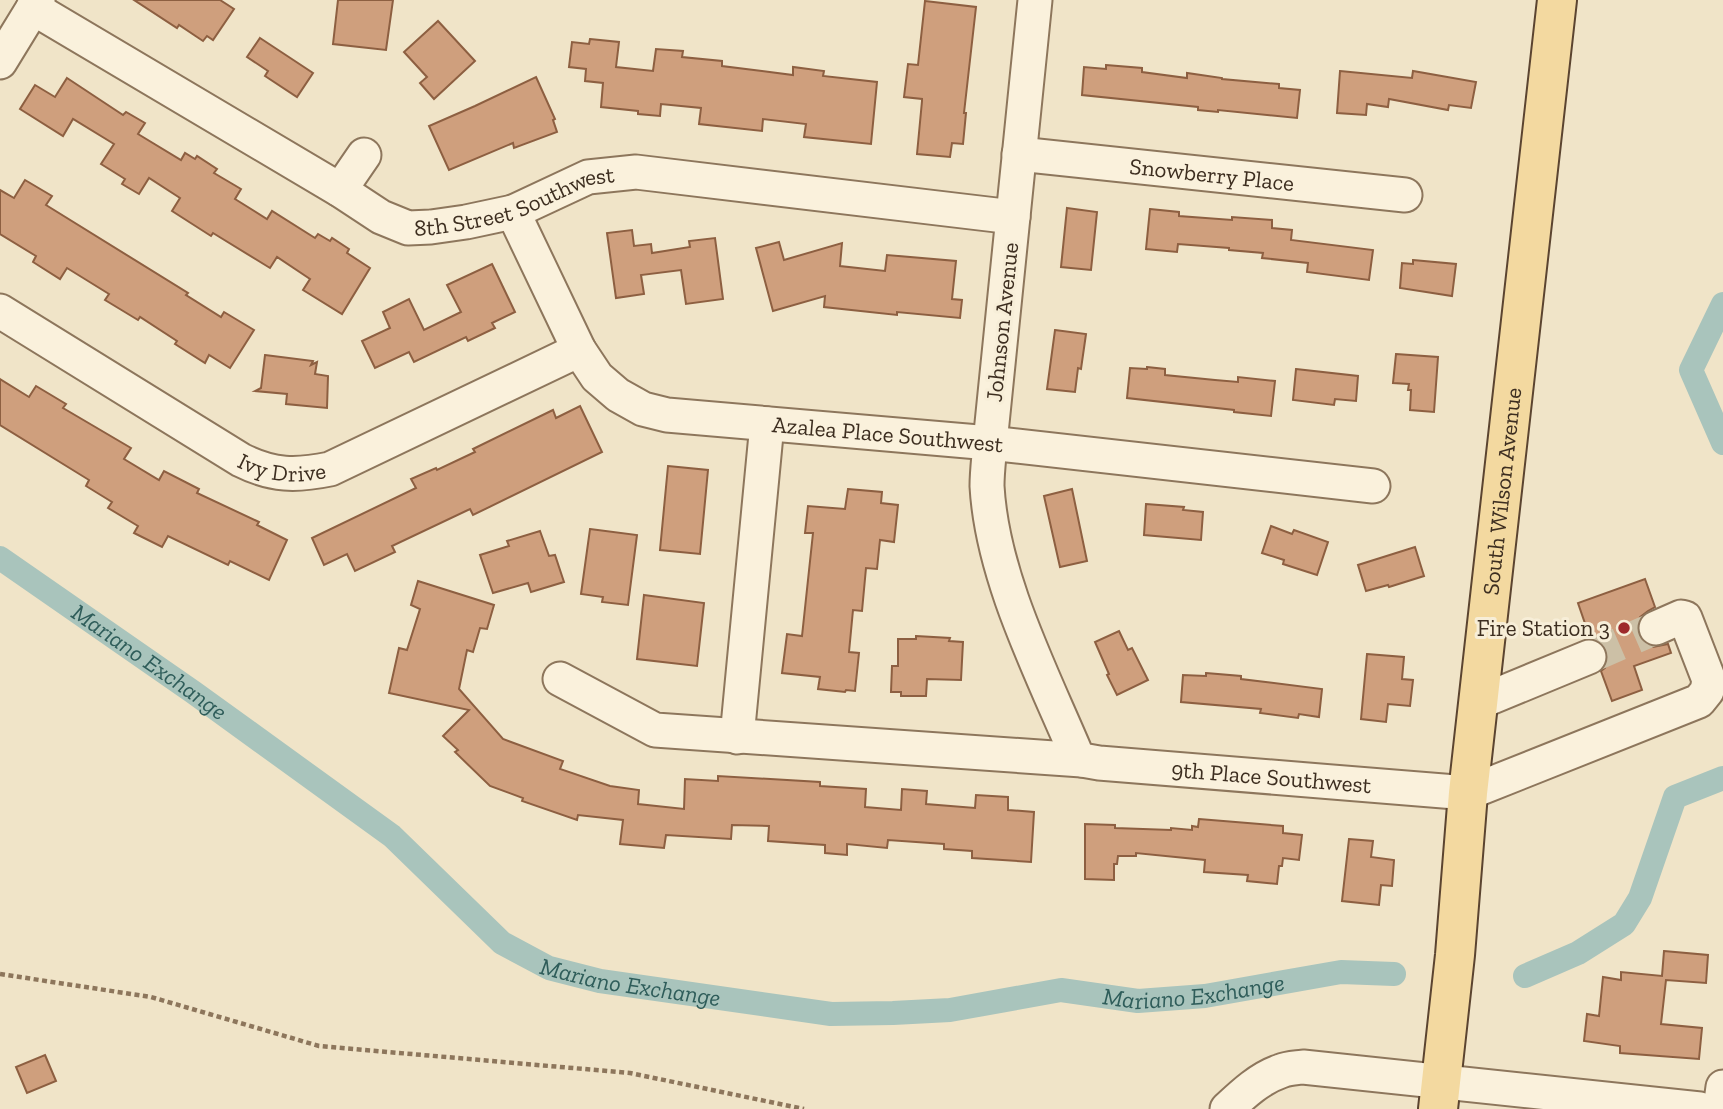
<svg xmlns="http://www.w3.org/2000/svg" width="1723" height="1109" font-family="'Zilla Slab',serif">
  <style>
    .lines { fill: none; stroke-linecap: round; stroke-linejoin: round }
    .canal { stroke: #a9c4bc; stroke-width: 24 }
    .building { fill: #cf9f7d; stroke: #8d5f41; stroke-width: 2 }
    .minor-tunnel { stroke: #ccc0a6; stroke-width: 33; stroke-dasharray: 33 17; stroke-linecap: butt }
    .minor-casing { stroke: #8d765c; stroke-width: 37 }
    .major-casing { stroke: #5b4430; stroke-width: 42 }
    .path { stroke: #8d765c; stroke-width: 4.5; stroke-dasharray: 5 3.5; stroke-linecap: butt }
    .minor { stroke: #faf1dc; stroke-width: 33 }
    .major { stroke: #f3d9a0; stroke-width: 38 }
    .poi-dot { fill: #9e2a2b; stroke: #f7eed8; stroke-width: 2.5 }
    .labels { text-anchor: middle; stroke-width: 6; stroke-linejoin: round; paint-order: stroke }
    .street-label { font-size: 23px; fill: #3d2e20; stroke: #f7eed8 }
    .poi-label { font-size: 23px; fill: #3d2e20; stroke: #f7eed8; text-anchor: end }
    .water-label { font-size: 24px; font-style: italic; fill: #2f5d5a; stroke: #f7eed8 }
  </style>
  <rect width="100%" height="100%" fill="#f0e4c8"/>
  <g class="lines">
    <g class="canal">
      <path d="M 1723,304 L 1691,370 L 1723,443"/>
      <path id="s1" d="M 0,558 L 193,692 L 392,836 L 502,943 L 549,968 L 600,981 L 831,1014 L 893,1013 L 950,1010 L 1061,990 L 1138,1001 L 1205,996 L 1341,972 L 1394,974"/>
      <path d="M 1525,976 L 1578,953 L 1624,924 L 1640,898 L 1675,797 L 1723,778"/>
    </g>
  </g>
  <g class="building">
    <path d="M 134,0 L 220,0 L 234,9 L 213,40 L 207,36 L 203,41 L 179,25 L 177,28 Z"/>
    <path d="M 338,0 L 393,0 L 386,50 L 333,44 Z"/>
    <path d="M 925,1 L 976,7 L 964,113 L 966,113 L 963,144 L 952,143 L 950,157 L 917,154 L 922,101 L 922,99 L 904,97 L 908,64 L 918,65 Z"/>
    <path d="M 438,21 L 475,61 L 434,99 L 420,83 L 427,77 L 404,52 Z"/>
    <path d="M 260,38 L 313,73 L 297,97 L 265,76 L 268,71 L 247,57 Z"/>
    <path d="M 590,39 L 619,42 L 616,67 L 653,71 L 656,49 L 683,51 L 682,57 L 722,61 L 722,66 L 793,75 L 793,67 L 824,71 L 823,76 L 877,82 L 871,144 L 804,137 L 806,124 L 763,119 L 762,131 L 699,124 L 701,108 L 661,104 L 660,116 L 638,114 L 638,111 L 601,107 L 603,83 L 585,81 L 586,69 L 569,67 L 572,42 L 589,44 Z"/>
    <path d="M 1106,65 L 1142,68 L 1142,72 L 1187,78 L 1187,73 L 1222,78 L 1222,79 L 1279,84 L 1279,88 L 1300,90 L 1297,118 L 1218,110 L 1218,112 L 1198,110 L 1198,107 L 1082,95 L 1084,67 L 1106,69 Z"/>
    <path d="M 1340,71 L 1412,78 L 1413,71 L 1476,82 L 1471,108 L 1449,105 L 1448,110 L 1389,99 L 1388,107 L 1367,104 L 1366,115 L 1337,113 Z"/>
    <path d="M 536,77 L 555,119 L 553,120 L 557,132 L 514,148 L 513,143 L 449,170 L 429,126 L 475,106 Z"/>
    <path d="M 67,78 L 123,115 L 126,112 L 145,123 L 138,134 L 181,160 L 185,153 L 195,159 L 197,156 L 217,169 L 214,173 L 241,189 L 235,199 L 267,219 L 272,211 L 315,238 L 318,234 L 330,241 L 332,238 L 349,249 L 347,253 L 370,268 L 342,314 L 303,290 L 310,279 L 277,257 L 270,268 L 213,233 L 211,236 L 172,211 L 180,198 L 149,178 L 139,194 L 122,184 L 125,179 L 101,164 L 114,144 L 73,119 L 63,136 L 20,109 L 35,85 L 55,97 Z"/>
    <path d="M 25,180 L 52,196 L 46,205 L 188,293 L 186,295 L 221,317 L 224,312 L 254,330 L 230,368 L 209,355 L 205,363 L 175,344 L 177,341 L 140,317 L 138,320 L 105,300 L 109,294 L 67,268 L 60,279 L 33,262 L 36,256 L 0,234 L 0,190 L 14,198 Z"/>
    <path d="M 1067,208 L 1097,212 L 1091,270 L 1061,267 Z"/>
    <path d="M 1150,209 L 1179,212 L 1179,216 L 1232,220 L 1232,217 L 1272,220 L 1272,228 L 1292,230 L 1291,240 L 1373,250 L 1369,280 L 1307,272 L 1308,263 L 1262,258 L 1263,253 L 1229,250 L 1229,248 L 1178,244 L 1177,252 L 1146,249 Z"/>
    <path d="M 632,230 L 634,246 L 651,244 L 652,253 L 690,247 L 689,241 L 715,238 L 723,299 L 686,304 L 681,270 L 641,275 L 644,294 L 616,298 L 607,233 Z"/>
    <path d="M 779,242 L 784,260 L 842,243 L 840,266 L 885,271 L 887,255 L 956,261 L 952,299 L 962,300 L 960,318 L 897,312 L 897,315 L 824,307 L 825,296 L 773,311 L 756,248 Z"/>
    <path d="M 1413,260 L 1456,264 L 1452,296 L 1400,288 L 1402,263 L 1413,264 Z"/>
    <path d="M 492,264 L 515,312 L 492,323 L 495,328 L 468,341 L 466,337 L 414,362 L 409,352 L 375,368 L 362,341 L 390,328 L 383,312 L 409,299 L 424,330 L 461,312 L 447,285 Z"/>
    <path d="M 1055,330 L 1086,334 L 1081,369 L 1078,368 L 1075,392 L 1047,389 Z"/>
    <path d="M 1396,354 L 1438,357 L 1434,412 L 1410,410 L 1411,390 L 1408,390 L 1409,384 L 1393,383 Z"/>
    <path d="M 265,355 L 313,361 L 311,365 L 317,362 L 315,374 L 328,376 L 327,408 L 286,404 L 287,394 L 255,391 L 261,388 Z"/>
    <path d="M 1147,367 L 1165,369 L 1165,375 L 1215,380 L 1238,382 L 1238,377 L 1275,381 L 1271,416 L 1234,412 L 1234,410 L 1127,398 L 1130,368 L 1147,369 Z"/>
    <path d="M 1296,369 L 1358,376 L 1356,401 L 1335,399 L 1334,405 L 1293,400 Z"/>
    <path d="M 0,379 L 29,397 L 36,386 L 66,404 L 63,408 L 131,448 L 124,459 L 159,480 L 164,471 L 199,489 L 197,493 L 259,522 L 257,525 L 287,540 L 269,580 L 230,561 L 228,565 L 168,536 L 162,547 L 134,533 L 138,526 L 108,508 L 112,502 L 86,486 L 89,480 L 0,425 Z"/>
    <path d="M 580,406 L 602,452 L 473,515 L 470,509 L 392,546 L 395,552 L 355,571 L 347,554 L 324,565 L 312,538 L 416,488 L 411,479 L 436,468 L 437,470 L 475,452 L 473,449 L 553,410 L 556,418 Z"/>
    <path d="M 668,466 L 708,470 L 700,554 L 660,550 Z"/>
    <path d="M 848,489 L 882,492 L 881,503 L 898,505 L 894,542 L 880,540 L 877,569 L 866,568 L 862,611 L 853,610 L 849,652 L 859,653 L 855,691 L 846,690 L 845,692 L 818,689 L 820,677 L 782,673 L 787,634 L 802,636 L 813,533 L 805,533 L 808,506 L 845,509 Z"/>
    <path d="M 1072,489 L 1087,561 L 1060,567 L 1044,496 Z"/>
    <path d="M 1146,504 L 1184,507 L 1183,510 L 1203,512 L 1201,540 L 1144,535 Z"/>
    <path d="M 1271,526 L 1292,534 L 1294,530 L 1328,542 L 1317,575 L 1283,564 L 1284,560 L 1262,553 Z"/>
    <path d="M 590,529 L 637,535 L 628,605 L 602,602 L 603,597 L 581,594 Z"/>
    <path d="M 540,531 L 549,556 L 555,555 L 564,582 L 531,592 L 528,583 L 493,593 L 480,555 L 509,546 L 507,541 Z"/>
    <path d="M 1415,547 L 1424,576 L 1389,587 L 1388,585 L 1366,591 L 1358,565 Z"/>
    <path d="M 1645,579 L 1655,607 L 1648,611 L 1640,617 L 1637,625 L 1638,635 L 1644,643 L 1653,647 L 1668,644 L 1671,653 L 1634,666 L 1642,690 L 1612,701 L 1601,671 L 1605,668 L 1608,660 L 1607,650 L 1600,641 L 1590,638 L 1578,603 Z"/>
    <path d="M 418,581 L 494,605 L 487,629 L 480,628 L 473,652 L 467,650 L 459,689 L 503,739 L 563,761 L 560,769 L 610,786 L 639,790 L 638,804 L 684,809 L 685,779 L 718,781 L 718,776 L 820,782 L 820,786 L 866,789 L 865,807 L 901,810 L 902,789 L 927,791 L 926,804 L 975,808 L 976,795 L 1008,797 L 1008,810 L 1034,812 L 1031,862 L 972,858 L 972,851 L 944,849 L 944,844 L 888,840 L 887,848 L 847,844 L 847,855 L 825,853 L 825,845 L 768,841 L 769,826 L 732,825 L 731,839 L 666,835 L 664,848 L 620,844 L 623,820 L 578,815 L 577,820 L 522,801 L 523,798 L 490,786 L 455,752 L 458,750 L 443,736 L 469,710 L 389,693 L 399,648 L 407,650 L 420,609 L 411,605 Z"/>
    <path d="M 644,595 L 704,603 L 697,666 L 637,659 Z"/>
    <path d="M 1119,631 L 1128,650 L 1132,648 L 1148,680 L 1117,695 L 1107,675 L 1109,674 L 1095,642 Z"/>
    <path d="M 916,636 L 950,638 L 949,641 L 963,642 L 961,680 L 927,679 L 926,696 L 901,696 L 901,692 L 891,692 L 892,666 L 898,666 L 898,639 L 916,639 Z"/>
    <path d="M 1367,654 L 1404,657 L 1402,679 L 1413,680 L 1410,706 L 1388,704 L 1386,722 L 1361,719 Z"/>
    <path d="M 1206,673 L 1241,676 L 1241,679 L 1322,689 L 1319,717 L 1299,714 L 1298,718 L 1260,713 L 1261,709 L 1181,702 L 1183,675 L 1206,676 Z"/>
    <path d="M 1199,819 L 1283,826 L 1283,833 L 1302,835 L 1299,860 L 1283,858 L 1282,866 L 1279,866 L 1277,884 L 1247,881 L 1248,875 L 1204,872 L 1205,860 L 1136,853 L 1136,856 L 1118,856 L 1117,864 L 1114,864 L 1114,880 L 1085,879 L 1085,824 L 1115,825 L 1115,828 L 1171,830 L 1171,828 L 1192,830 L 1192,826 L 1198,827 Z"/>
    <path d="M 1349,839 L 1373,841 L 1371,857 L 1394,860 L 1392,886 L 1381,885 L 1379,905 L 1342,901 Z"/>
    <path d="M 1664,951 L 1708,955 L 1706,983 L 1666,980 L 1661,1024 L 1702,1028 L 1699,1059 L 1620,1053 L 1620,1046 L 1584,1041 L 1587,1014 L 1599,1016 L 1603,977 L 1621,980 L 1621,972 L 1662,976 Z"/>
    <path d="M 45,1055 L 56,1081 L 27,1093 L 16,1067 Z"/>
  </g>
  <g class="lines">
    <path class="minor-tunnel" d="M 1589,657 L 1656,628"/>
    <g class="minor-casing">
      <g id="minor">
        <path id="s2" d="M 1035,0 L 990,443 C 989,457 987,472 987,486 C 992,577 1042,673 1077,756 L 1082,760 L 1099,763 L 1468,793 L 1699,701 L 1707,691 L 1709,680 L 1685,618 L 1681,617 L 1656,628"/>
        <path id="s3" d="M 33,8 L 340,190 L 381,217 L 408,228 L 431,227 L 466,222 L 513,212 L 588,177 L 636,172 L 1013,217"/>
        <path d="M 0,62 L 38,0"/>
        <path id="s4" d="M 1019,154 L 1405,195"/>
        <path d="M 340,190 L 364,155"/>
        <path id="s5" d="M 513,212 L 579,350 L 597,377 L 618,395 L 643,409 L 667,415 L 990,443 L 1373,486"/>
        <path id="s6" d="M 0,311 L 241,460 C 273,476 296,476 330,469 L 579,350"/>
        <path d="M 560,679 L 655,730 L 1082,760"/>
        <path d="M 1480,702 L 1589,657"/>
        <path d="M 737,737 L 767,424"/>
        <path d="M 1227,1109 C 1243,1094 1260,1078 1281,1071 C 1288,1068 1296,1068 1303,1067 L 1700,1109"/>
        <path d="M 1720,1109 L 1723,1087"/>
      </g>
    </g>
    <g class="major-casing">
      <g id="major">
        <path id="s7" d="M 1438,1109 L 1455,955 L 1468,793 L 1557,0"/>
      </g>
    </g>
    <path class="path" d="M 0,974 L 151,997 L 319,1046 L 630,1073 L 804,1109"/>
    <use href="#minor" class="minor"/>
    <use href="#major" class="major"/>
  </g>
  <circle class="poi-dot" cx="1624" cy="628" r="7"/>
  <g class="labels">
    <g class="street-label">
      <text dy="8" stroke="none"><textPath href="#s4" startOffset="194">Snowberry Place</textPath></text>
      <text dy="8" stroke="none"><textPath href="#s3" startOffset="546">8th Street Southwest</textPath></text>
      <text transform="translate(1002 322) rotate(-84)" y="8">Johnson Avenue</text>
      <text dy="8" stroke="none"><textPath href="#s5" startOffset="488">Azalea Place Southwest</textPath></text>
      <text dy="8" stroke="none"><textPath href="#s6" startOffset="326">Ivy Drive</textPath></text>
      <text dy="8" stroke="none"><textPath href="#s7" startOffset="621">South Wilson Avenue</textPath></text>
      <text dy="8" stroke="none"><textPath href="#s2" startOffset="971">9th Place Southwest</textPath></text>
    </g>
    <g class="poi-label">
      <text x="1610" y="636">Fire Station 3</text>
    </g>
    <g class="water-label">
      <text dy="8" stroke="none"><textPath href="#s1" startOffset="182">Mariano Exchange</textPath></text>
      <text dy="8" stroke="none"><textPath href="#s1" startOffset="770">Mariano Exchange</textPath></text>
      <text dy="8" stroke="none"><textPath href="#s1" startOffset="1339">Mariano Exchange</textPath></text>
    </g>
  </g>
</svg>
